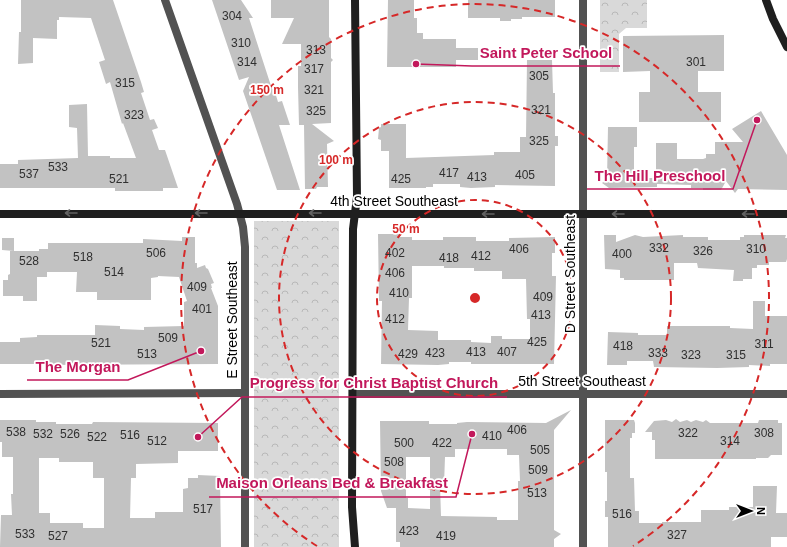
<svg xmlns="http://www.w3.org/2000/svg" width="787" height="547" font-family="Arial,sans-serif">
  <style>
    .park { fill: url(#park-crowns) }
    .building { fill: #c2c2c2; fill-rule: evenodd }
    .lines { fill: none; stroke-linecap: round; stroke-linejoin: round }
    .street { stroke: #525252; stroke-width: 8 }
    .secondary { stroke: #1f1f1f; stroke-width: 8 }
    .oneway { stroke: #626262 }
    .ring { fill: none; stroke: #d62828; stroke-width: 2; stroke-dasharray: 7 5 }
    .labels { text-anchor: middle; stroke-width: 3.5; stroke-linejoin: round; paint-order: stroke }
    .number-label { font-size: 12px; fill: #303030 }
    .street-label { font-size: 14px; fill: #000; stroke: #fff }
    .centre { fill: #d62828; stroke: #fff; stroke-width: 2 }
    .ring-label { font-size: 12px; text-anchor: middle; font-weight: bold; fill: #d62828; stroke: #fff; stroke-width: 3.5; stroke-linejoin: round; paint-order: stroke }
    .leader { fill: none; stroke: #c2185b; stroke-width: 1.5 }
    .callout-dot { fill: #c2185b; stroke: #fff; stroke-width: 1.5 }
    .callout-label { font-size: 15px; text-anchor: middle; font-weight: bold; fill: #c2185b; stroke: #fff; stroke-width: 3.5; stroke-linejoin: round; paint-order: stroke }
  </style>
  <defs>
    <pattern id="park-crowns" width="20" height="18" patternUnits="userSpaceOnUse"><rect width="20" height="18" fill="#d9d9d9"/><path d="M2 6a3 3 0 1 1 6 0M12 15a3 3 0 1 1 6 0" fill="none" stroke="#b8b8b8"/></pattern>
  </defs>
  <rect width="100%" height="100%" fill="#fff"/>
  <g class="park">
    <path d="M 600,0 L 647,0 L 647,28 L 626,28 L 619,34 L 619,72 L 600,72 Z"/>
    <rect x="254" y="221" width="85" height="326"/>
  </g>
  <g class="building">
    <path d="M 21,0 L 113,0 L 141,82 L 144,92 L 141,93 L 150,120 L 154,119 L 158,128 L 152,130 L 159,150 L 165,150 L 178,188 L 163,188 L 163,191 L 115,191 L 115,188 L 0,188 L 0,164 L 18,164 L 18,160 L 78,158 L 77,128 L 69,127 L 69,105 L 87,104 L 88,156 L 110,156 L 110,158 L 136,158 L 123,123 L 122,124 L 110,82 L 106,84 L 99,62 L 105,60 L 91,18 L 59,17 L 59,20 L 57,20 L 57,39 L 33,38 L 33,63 L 18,64 L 19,32 L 21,32 Z"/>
    <path d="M 212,0 L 241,0 L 253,18 L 249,18 L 272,89 L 274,89 L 278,102 L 282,101 L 290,125 L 279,125 L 300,190 L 277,190 L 243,91 L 249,77 L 239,80 Z"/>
    <path d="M 271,0 L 329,0 L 329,37 L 331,39 L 331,58 L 333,60 L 331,62 L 331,123 L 312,124 L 334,141 L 327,144 L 328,187 L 317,187 L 316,189 L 305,189 L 304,125 L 299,125 L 298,87 L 298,66 L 301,66 L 301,44 L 282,44 L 294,18 L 271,18 Z"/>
    <path d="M 388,0 L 414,0 L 414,18 L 417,18 L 417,33 L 423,33 L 423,39 L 456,39 L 456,48 L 478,48 L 478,60 L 456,60 L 456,67 L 387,67 Z"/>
    <path d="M 468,0 L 555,0 L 555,17 L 522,17 L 522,19 L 511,19 L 511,21 L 500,21 L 500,18 L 468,18 Z"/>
    <path d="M 724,35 L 724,71 L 698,71 L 698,92 L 721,92 L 721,122 L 639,122 L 639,92 L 650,92 L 650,71 L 623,72 L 623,36 Z"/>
    <path d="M 527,60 L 552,60 L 553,93 L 555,93 L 555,136 L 558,136 L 558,146 L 555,146 L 555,186 L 495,185 L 495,187 L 471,188 L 460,187 L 460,184 L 433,184 L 433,187 L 426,187 L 426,188 L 389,188 L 389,151 L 381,151 L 381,140 L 378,139 L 379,128 L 381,127 L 381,124 L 406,124 L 406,158 L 494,155 L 494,152 L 520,152 L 520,137 L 526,137 Z"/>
    <path d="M 761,111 L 787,155 L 787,190 L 738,189 L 735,193 L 726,181 L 721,190 L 703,190 L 703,188 L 691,188 L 691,185 L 657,184 L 657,187 L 609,188 L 602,183 L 607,179 L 608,127 L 637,127 L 637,147 L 634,147 L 634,178 L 656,178 L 656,143 L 677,143 L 677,159 L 703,159 L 706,158 L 706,154 L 715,154 L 715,142 L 743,142 L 732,129 Z"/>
    <path d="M 378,234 L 400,234 L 400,237 L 412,237 L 412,240 L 443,240 L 443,237 L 476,237 L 476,241 L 509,241 L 509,238 L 555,237 L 555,253 L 552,253 L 552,276 L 556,276 L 554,364 L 471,364 L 471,362 L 449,362 L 449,364 L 438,365 L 381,364 L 382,301 L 379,301 ZM 412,266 L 444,266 L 444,268 L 474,268 L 474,271 L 502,271 L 502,279 L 526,279 L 527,319 L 530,319 L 530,339 L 502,339 L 502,336 L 491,336 L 491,343 L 471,342 L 471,340 L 438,340 L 438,331 L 408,330 L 409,298 L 412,298 Z"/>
    <path d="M 604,235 L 616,235 L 616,242 L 635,235 L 643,237 L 683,235 L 683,237 L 708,237 L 708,240 L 740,240 L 740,237 L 744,237 L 744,235 L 786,235 L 785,238 L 787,238 L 787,259 L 786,262 L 769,262 L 769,265 L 757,265 L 757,268 L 752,268 L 752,279 L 743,279 L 743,281 L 733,281 L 734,270 L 698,268 L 697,263 L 674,263 L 674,280 L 624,280 L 624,278 L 620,278 L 620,270 L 605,269 Z"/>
    <path d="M 182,237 L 195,237 L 195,263 L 197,263 L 197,268 L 205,265 L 206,268 L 208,269 L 214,283 L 211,284 L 212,288 L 211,288 L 218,306 L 218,364 L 42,365 L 35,364 L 0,364 L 0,342 L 20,342 L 20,338 L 37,337 L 37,335 L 95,335 L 95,325 L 120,326 L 120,329 L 144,330 L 144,327 L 184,326 L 184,302 L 187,301 L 179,277 L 158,276 L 158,277 L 151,278 L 151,300 L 97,300 L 97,292 L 76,292 L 77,272 L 47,272 L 47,277 L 37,277 L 37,301 L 23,301 L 23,296 L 3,296 L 3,280 L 8,280 L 8,275 L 10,274 L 10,251 L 39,251 L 39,249 L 48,249 L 48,243 L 143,243 L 143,239 L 182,241 Z"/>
    <path d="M 2,238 L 14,238 L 14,251 L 2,250 Z"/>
    <path d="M 753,301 L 765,301 L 765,316 L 787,316 L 787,364 L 770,364 L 770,366 L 749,365 L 749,367 L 717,368 L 654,367 L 653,361 L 627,361 L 627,365 L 607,365 L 608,332 L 638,333 L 638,335 L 667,335 L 667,326 L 730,326 L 730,328 L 753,329 Z"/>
    <path d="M 571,410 L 554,430 L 554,530 L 561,534 L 554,539 L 554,547 L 400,547 L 400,542 L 396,542 L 396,508 L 387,508 L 381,491 L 380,421 L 429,421 L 429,424 L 457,424 L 457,423 L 467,422 L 546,423 ZM 455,449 L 507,449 L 507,455 L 519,455 L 520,481 L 518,481 L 518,520 L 497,520 L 497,517 L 441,516 L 440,485 L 444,485 L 445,457 L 455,457 ZM 406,457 L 430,457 L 430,509 L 408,508 L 408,498 L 406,498 Z"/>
    <path d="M 676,419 L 680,422 L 687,420 L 691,422 L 696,420 L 703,422 L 706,420 L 710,423 L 758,423 L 759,420 L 778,420 L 778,423 L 782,423 L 782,455 L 771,455 L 768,458 L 756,458 L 756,459 L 655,459 L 655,440 L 652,440 L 652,432 L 645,432 L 654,421 L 666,420 L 672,422 Z"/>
    <path d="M 0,420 L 36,420 L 36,422 L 56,422 L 56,424 L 92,424 L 93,422 L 218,423 L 218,451 L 178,451 L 178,463 L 136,464 L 136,478 L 131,478 L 130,518 L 155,518 L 155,512 L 183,512 L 183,489 L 188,488 L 188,478 L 198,478 L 198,475 L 220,476 L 221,547 L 0,547 L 1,515 L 12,515 L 11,494 L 13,494 L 13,457 L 2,457 L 2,442 L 0,442 ZM 39,458 L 59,458 L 59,462 L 93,462 L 93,478 L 104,478 L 104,528 L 83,528 L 83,523 L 50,523 L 50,513 L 39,513 Z"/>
    <path d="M 605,420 L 634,420 L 635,423 L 635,433 L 632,433 L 632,438 L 630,438 L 630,478 L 634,478 L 635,511 L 639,511 L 639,523 L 662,523 L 662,522 L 701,522 L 701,510 L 729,510 L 729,507 L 753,507 L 753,486 L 777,486 L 776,513 L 787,513 L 787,537 L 771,537 L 771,547 L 608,547 L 608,517 L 605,517 L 605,501 L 607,501 L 607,472 L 605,472 Z"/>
  </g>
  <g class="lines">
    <g class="street">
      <path d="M 165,0 L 237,204 L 243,227 L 245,247 L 245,547"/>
      <path d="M 0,394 L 245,393"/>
      <path d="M 353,394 L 787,394"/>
      <path d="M 583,547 L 583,0"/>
    </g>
    <g class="secondary">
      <path d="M 766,0 L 773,19 L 787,47"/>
      <path d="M 0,214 L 787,214"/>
      <path d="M 355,547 L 352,507 L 353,229 L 357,197 L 355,0"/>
    </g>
  </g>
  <defs><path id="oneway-shaft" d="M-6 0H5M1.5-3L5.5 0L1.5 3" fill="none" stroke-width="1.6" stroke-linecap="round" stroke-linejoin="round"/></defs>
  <g class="oneway">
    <use href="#oneway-shaft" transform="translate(71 213) rotate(180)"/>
    <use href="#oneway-shaft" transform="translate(201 213) rotate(-180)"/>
    <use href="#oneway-shaft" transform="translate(315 213) rotate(180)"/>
    <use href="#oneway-shaft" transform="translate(488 214) rotate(180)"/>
    <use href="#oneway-shaft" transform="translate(618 214) rotate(180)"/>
    <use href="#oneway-shaft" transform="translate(748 214) rotate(180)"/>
  </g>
  <g class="ring">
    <circle cx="475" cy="298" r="98"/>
    <circle cx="475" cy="298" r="196"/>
    <path d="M317 546A294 294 0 1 1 633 546"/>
  </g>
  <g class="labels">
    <g class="number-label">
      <text x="232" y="20">304</text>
      <text x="241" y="47">310</text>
      <text x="316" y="54">313</text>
      <text x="247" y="66">314</text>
      <text x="696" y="66">301</text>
      <text x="314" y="73">317</text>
      <text x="539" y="80">305</text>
      <text x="125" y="87">315</text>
      <text x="314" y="94">321</text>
      <text x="541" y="114">321</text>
      <text x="316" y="115">325</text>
      <text x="134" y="119">323</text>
      <text x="539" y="145">325</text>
      <text x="58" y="171">533</text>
      <text x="449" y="177">417</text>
      <text x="29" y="178">537</text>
      <text x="525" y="179">405</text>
      <text x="477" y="181">413</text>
      <text x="119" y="183">521</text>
      <text x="401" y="183">425</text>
      <text x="659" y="252">332</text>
      <text x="519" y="253">406</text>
      <text x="756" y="253">310</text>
      <text x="703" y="255">326</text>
      <text x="156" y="257">506</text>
      <text x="395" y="257">402</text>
      <text x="622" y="258">400</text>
      <text x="481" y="260">412</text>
      <text x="83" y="261">518</text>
      <text x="449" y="262">418</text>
      <text x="29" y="265">528</text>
      <text x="114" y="276">514</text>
      <text x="395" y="277">406</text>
      <text x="197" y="291">409</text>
      <text x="399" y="297">410</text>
      <text x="543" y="301">409</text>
      <text x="202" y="313">401</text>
      <text x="541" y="319">413</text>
      <text x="395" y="323">412</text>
      <text x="168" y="342">509</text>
      <text x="537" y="346">425</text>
      <text x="101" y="347">521</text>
      <text x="764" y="348">311</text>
      <text x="623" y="350">418</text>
      <text x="476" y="356">413</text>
      <text x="507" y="356">407</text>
      <text x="435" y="357">423</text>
      <text x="658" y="357">333</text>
      <text x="147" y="358">513</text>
      <text x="408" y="358">429</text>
      <text x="691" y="359">323</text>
      <text x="736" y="359">315</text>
      <text x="517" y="434">406</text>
      <text x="16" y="436">538</text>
      <text x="688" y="437">322</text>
      <text x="764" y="437">308</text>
      <text x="43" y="438">532</text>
      <text x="70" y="438">526</text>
      <text x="130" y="439">516</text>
      <text x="492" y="440">410</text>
      <text x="97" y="441">522</text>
      <text x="157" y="445">512</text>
      <text x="730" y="445">314</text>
      <text x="404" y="447">500</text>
      <text x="442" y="447">422</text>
      <text x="540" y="454">505</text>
      <text x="394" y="466">508</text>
      <text x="538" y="474">509</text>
      <text x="537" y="497">513</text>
      <text x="203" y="513">517</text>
      <text x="622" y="518">516</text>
      <text x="409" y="535">423</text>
      <text x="25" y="538">533</text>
      <text x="677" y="539">327</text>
      <text x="58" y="540">527</text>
      <text x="446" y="540">419</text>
    </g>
    <g class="street-label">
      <text x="394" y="206">4th Street Southeast</text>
      <text transform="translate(570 274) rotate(-90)" y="5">D Street Southeast</text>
      <text transform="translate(232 320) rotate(-90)" y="5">E Street Southeast</text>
      <text x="582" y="386">5th Street Southeast</text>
    </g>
  </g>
  <circle cx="475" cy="298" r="6" class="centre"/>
  <g class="ring-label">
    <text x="267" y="94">150 m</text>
    <text x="336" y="164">100 m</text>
    <text x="406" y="233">50 m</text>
  </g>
  <path class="leader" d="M416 64L472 66H620M757 120L733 189H587M201 351L128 380H27M198 437L242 397H507M472 434L456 497H209"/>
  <g class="callout-dot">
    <circle cx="416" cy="64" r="4"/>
    <circle cx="757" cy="120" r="4"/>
    <circle cx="201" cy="351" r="4"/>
    <circle cx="198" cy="437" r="4"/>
    <circle cx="472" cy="434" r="4"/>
  </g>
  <g class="callout-label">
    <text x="546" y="58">Saint Peter School</text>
    <text x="660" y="181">The Hill Preschool</text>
    <text x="78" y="372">The Morgan</text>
    <text x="374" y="388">Progress for Christ Baptist Church</text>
    <text x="332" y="488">Maison Orleans Bed &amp; Breakfast</text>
  </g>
  <g transform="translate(751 511) rotate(90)" stroke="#ffffff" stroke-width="3" paint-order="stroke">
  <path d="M0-3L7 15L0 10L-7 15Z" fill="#000000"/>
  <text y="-6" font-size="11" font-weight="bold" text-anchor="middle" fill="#000000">N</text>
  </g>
</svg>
